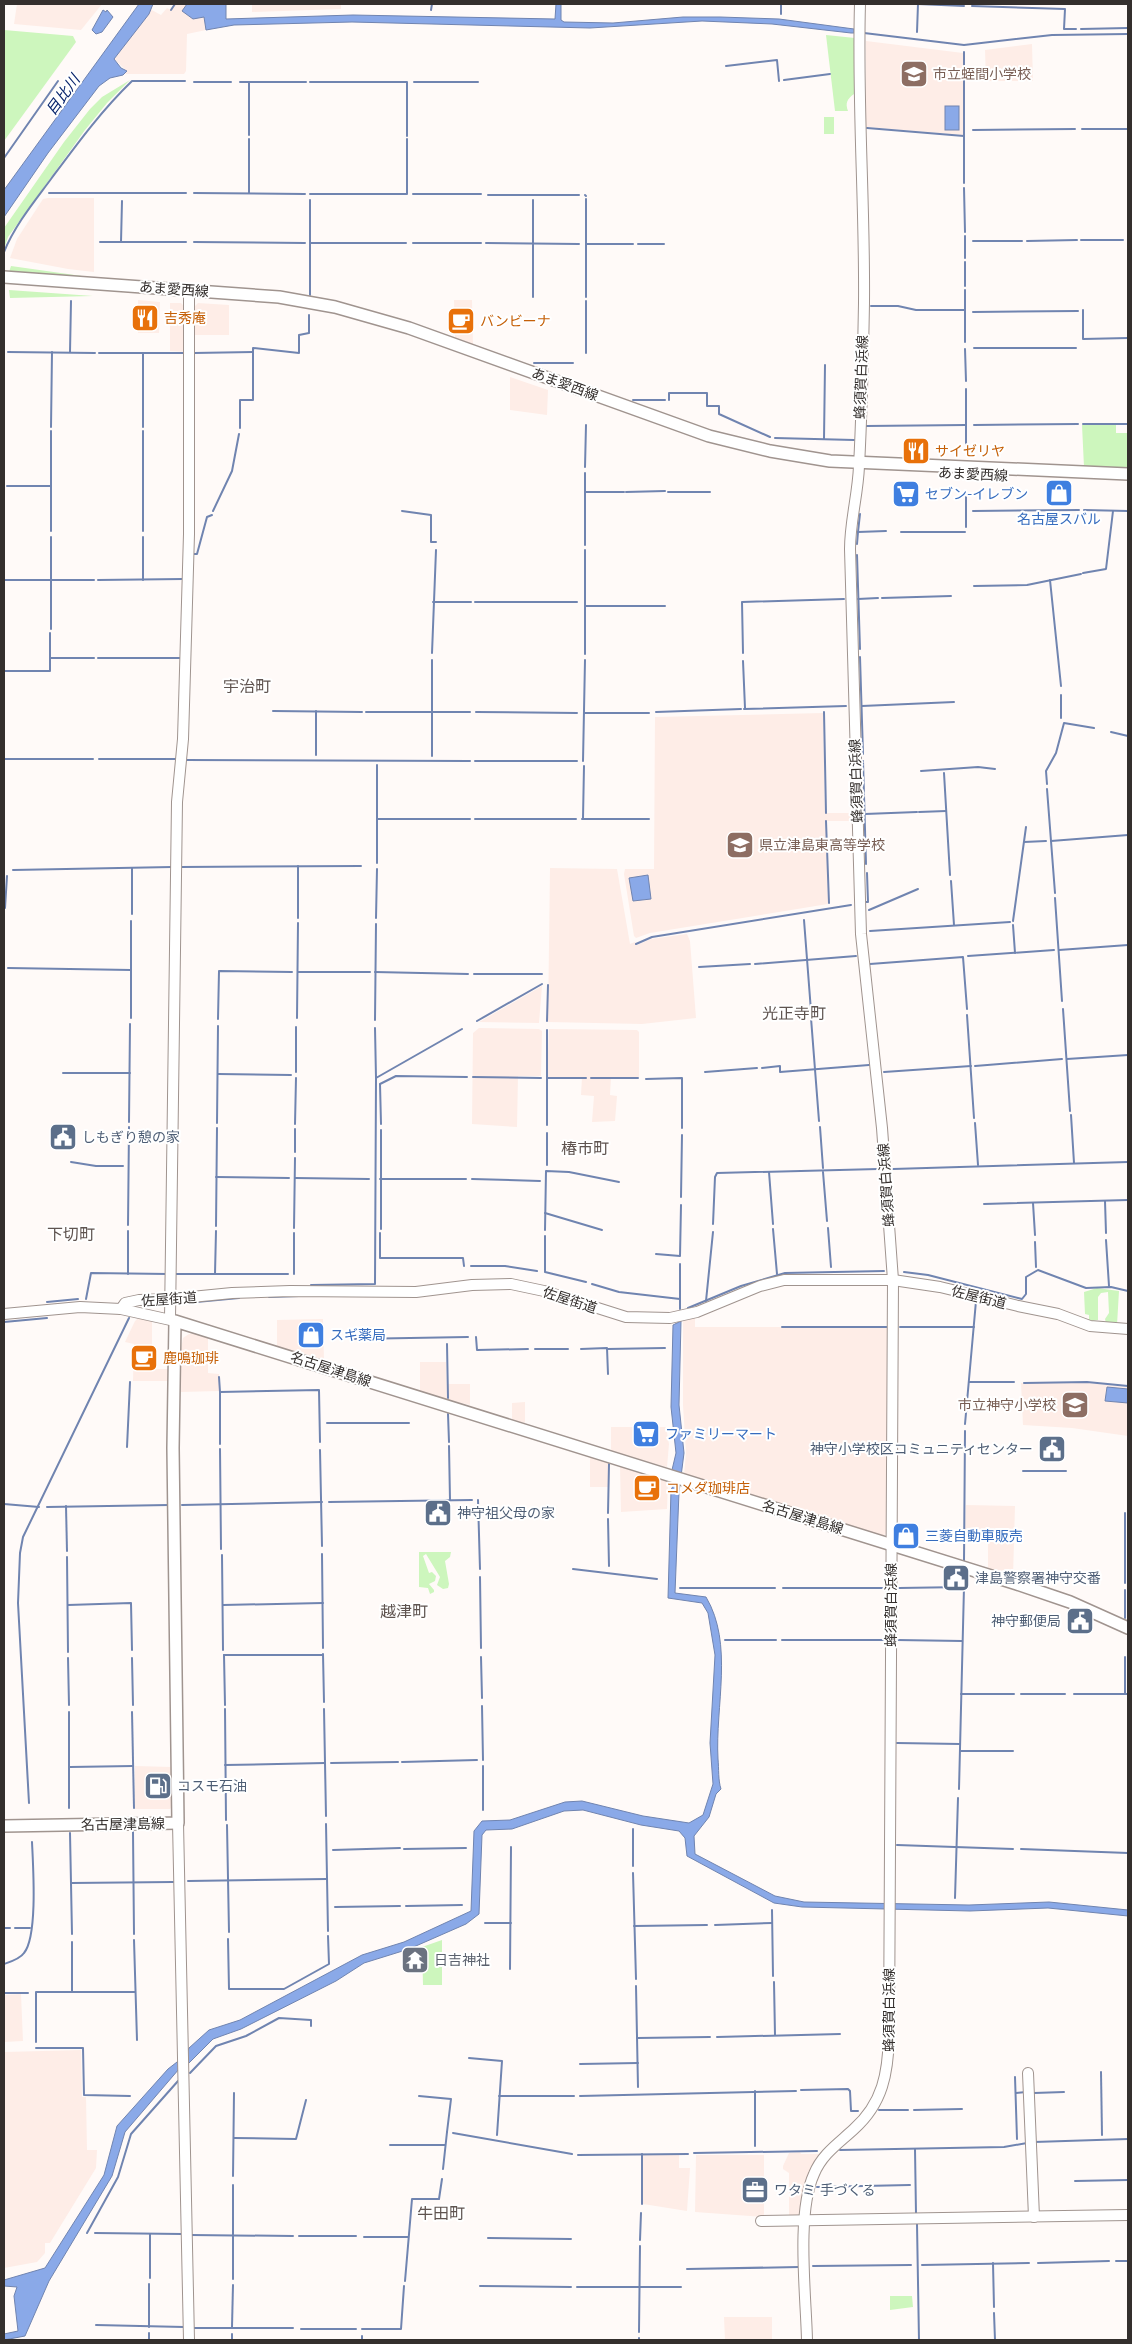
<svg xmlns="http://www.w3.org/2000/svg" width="1132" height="2344" font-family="Montserrat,'Noto Sans JP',sans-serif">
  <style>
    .built { fill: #feede7 }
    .green { fill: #cdf6bd }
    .water { fill: #8aa9e8; stroke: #7084b0 }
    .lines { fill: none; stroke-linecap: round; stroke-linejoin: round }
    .stream { stroke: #7084b0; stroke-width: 2 }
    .secondary-casing { stroke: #a0948f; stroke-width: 12 }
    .primary-casing { stroke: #a0948f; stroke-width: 14 }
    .secondary { stroke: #fff; stroke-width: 10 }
    .primary { stroke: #fff; stroke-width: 11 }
    .labels { text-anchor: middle; stroke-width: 4; stroke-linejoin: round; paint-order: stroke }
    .education-label { font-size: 14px; fill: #785e54; stroke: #fff; text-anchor: start }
    .street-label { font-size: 14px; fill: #342f2d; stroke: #fff }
    .food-label { font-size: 14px; fill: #c56008; stroke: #fff; text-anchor: start }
    .shop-label { font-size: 14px; fill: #366cbe; stroke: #fff; text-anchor: start }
    .service-label { font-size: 14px; fill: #4e5e75; stroke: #fff; text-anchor: start }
    .worship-label { font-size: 14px; fill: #5b616d; stroke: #fff; text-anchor: start }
    .water-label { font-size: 15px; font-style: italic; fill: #08246c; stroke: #fff }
    .quarter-label { font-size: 16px; fill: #5f5450; stroke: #fff }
  </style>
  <rect width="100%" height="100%" fill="#fffaf8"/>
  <g class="built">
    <path d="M 17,4 L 102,4 L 81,30 L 14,24 Z"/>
    <path d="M 176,4 L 187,4 L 182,11 L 204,17 L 206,30 L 187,34 L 186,71 L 184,74 L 125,74 L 127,71 L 114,59 L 149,14 L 150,9 L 161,15 L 167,8 L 171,10 Z"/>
    <path d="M 252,4 L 341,4 L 341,9 L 252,12 Z"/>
    <path d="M 866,41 L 963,53 L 963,135 L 866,127 Z"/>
    <path d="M 1032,44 L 1033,81 L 986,81 L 985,50 Z"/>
    <path d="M 48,198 L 94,198 L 94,272 L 68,269 L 10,258 L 17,239 L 43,199 Z"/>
    <path d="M 138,300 L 160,302 L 159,333 L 138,333 Z"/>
    <path d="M 454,300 L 472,300 L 473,345 L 455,338 Z"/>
    <path d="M 170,303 L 181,303 L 186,308 L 186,352 L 170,351 Z"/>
    <path d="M 198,303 L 229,305 L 229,335 L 193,335 L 193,308 Z"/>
    <path d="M 510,377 L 548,390 L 547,415 L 510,410 Z"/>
    <path d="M 823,713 L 825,813 L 849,813 L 851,811 L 852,821 L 826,821 L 828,904 L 650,933 L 636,938 L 634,936 L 624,874 L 625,869 L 654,869 L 655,717 Z"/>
    <path d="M 550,868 L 617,869 L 630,944 L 635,942 L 637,945 L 651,939 L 687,934 L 690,941 L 696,1018 L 642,1024 L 548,1022 Z"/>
    <path d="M 542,986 L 539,1023 L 479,1022 Z"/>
    <path d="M 479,1028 L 539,1029 L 542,1031 L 541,1076 L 518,1076 L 517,1127 L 472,1124 L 473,1033 Z"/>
    <path d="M 549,1029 L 637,1030 L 639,1032 L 639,1077 L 611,1077 L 610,1095 L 617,1096 L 615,1121 L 592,1122 L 594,1096 L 581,1095 L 582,1077 L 547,1077 Z"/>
    <path d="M 141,1316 L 152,1320 L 152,1369 L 170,1369 L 170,1381 L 133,1381 L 134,1344 L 125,1342 L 135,1321 Z"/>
    <path d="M 695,1318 L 695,1327 L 889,1327 L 886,1534 L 882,1536 L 684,1474 L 686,1453 L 683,1405 L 683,1320 Z"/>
    <path d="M 323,1319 L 324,1360 L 277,1346 L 277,1320 Z"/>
    <path d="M 198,1333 L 208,1337 L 208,1373 L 219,1374 L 219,1391 L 181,1392 L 181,1349 L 183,1338 L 189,1334 Z"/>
    <path d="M 420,1362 L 446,1362 L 447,1399 L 420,1391 Z"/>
    <path d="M 1021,1383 L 1088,1383 L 1128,1387 L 1128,1436 L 1072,1428 L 1023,1425 Z"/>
    <path d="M 448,1384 L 470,1384 L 470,1405 L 448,1400 Z"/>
    <path d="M 525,1402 L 525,1423 L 512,1420 L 512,1403 Z"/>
    <path d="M 611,1427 L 666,1427 L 669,1444 L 667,1467 L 611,1452 Z"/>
    <path d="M 590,1456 L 608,1462 L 608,1487 L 590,1487 Z"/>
    <path d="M 620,1466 L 666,1480 L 668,1482 L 667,1509 L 621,1512 Z"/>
    <path d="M 966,1505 L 1015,1506 L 1013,1577 L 988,1569 L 988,1529 L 965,1529 Z"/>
    <path d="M 135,1766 L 172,1767 L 172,1807 L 170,1809 L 135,1809 Z"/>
    <path d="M 21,1994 L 23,2041 L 4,2042 L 4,1995 Z"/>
    <path d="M 81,2050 L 82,2097 L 86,2097 L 87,2150 L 97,2150 L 96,2168 L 50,2243 L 45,2243 L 45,2253 L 37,2262 L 4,2268 L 4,2052 Z"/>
    <path d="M 800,2152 L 801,2154 L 820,2154 L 806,2180 L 800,2213 L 798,2217 L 789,2217 L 789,2173 L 783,2169 L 783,2166 L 789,2153 Z"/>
    <path d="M 643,2155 L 679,2155 L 679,2168 L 690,2168 L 687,2211 L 643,2204 Z"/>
    <path d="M 696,2155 L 764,2155 L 764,2217 L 695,2212 Z"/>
    <path d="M 724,2317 L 772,2317 L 772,2340 L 725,2340 Z"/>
  </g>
  <g class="green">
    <path d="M 4,30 L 73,36 L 76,42 L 4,141 Z"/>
    <path d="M 826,35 L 855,38 L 854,94 C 847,99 845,103 848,111 L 835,111 Z"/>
    <path d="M 130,80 L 107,103 L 85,130 L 8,237 L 4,249 L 4,228 L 64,142 L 90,109 L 102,97 Z"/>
    <rect x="824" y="117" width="10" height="17"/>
    <path d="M 11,266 L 89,277 L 89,278 L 9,272 Z"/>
    <path d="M 9,290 L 93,296 L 10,298 Z"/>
    <path d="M 1082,425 L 1116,425 L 1116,433 L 1128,433 L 1128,469 L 1084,467 Z"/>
    <path d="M 1097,1288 L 1119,1291 L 1117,1325 L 1106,1323 L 1105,1319 L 1109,1313 L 1108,1292 L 1101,1293 L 1098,1297 L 1098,1320 L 1089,1321 L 1089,1315 L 1085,1314 L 1084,1292 Z"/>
    <path d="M 419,1552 L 451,1552 L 450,1557 L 445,1561 L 449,1584 L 448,1588 L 443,1589 L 437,1585 L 440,1577 L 426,1554 L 423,1556 L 429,1573 L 432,1572 L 436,1576 L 435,1581 L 429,1584 L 434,1590 L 434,1592 L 430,1594 L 428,1588 L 419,1587 Z"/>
    <path d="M 442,1940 L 442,1985 L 423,1985 L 422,1947 Z"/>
    <path d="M 890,2296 L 912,2296 L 913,2307 L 890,2310 Z"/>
  </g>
  <g class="water">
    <path d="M 139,4 L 153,4 L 149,14 L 114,59 L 121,68 L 127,71 L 123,75 L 110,78 L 99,86 L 48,153 L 4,217 L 4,190 Z"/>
    <path d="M 187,4 L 226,4 L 226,19 L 353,15 L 555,19 L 556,4 L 561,4 L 561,20 L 564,22 L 613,23 L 683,17 L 720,17 L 779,19 L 854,29 L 854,33 L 851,33 L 772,24 L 702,21 L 590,28 L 352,22 L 234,25 L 206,30 L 204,17 L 193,19 L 182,11 Z"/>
    <path d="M 103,10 L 106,12 L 107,10 L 113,17 L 102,32 L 96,34 L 92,30 Z"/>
    <rect x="945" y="106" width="14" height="24"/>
    <path d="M 648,875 L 651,899 L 633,901 L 629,878 Z"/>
    <path d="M 681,1321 L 679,1405 L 684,1453 L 679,1492 L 675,1593 L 706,1597 C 734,1644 715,1706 718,1759 C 719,1769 718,1780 721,1789 L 716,1794 L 709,1817 L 694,1836 L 695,1854 L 775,1896 L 804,1902 L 969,1905 L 1049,1902 L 1128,1910 L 1128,1916 L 1048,1908 L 970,1911 L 802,1907 L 774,1903 L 687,1856 L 685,1838 L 679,1831 L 641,1825 L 583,1810 L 564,1811 L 512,1829 L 486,1830 L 482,1835 L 479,1914 L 466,1924 L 409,1949 L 364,1963 L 336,1981 L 241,2029 L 213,2039 L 189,2063 L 179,2069 L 125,2132 L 112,2176 L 49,2281 L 25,2336 L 4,2340 L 4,2334 L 18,2331 L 14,2296 L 17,2287 L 4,2286 L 4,2280 L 45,2268 L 104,2175 L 117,2126 L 168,2069 L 186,2055 L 189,2048 L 209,2030 L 240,2020 L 362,1955 L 404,1942 L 471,1911 L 474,1831 L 482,1821 L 510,1820 L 565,1802 L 582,1801 L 643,1816 L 689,1823 L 703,1815 L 713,1784 L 710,1743 L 715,1655 L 708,1613 L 702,1603 L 668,1598 L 671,1490 L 674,1484 L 672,1470 L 676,1453 L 671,1407 L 673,1325 Z"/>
    <path d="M 1107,1387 L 1128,1389 L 1128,1403 L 1105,1401 Z"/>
  </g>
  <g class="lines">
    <g class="stream">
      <path d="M 918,4 L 964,6"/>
      <path d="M 972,6 L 1065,9 L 1064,29 L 1076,29"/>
      <path d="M 171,10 L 175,4"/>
      <path d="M 431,10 L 432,4"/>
      <path d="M 781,14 L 781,4"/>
      <path d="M 1081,29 L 1128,28"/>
      <path d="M 917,32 L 918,4"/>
      <path d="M 864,33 L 964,45 L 1052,35 L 1128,34"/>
      <path d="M 964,52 L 964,183"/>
      <path d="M 726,66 L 777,60 L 779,81"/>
      <path d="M 784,80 L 830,74"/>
      <path d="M 194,82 L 231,82"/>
      <path d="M 240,82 L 306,82"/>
      <path d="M 310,82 L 407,82 L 407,136"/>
      <path d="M 414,82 L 478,82"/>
      <path d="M 867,128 L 964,136"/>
      <path d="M 1082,129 L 1128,129"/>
      <path d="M 973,130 L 1075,129"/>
      <path d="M 249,135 L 249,82"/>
      <path d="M 249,139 L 249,193"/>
      <path d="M 4,158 L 58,81"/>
      <path d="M 964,188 L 965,232"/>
      <path d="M 49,193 L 186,193"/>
      <path d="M 194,193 L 305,194"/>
      <path d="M 310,194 L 407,194 L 407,139"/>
      <path d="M 413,194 L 481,194"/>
      <path d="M 488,195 L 579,195"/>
      <path d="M 585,195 L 586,196"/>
      <path d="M 965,236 L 965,258"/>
      <path d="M 1081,240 L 1123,240"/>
      <path d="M 973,241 L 1022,241"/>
      <path d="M 1027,241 L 1077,240"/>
      <path d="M 100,242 L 186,242"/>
      <path d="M 121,242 L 122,201"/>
      <path d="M 194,242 L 305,243"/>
      <path d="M 311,243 L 406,243"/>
      <path d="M 413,243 L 481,243"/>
      <path d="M 486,243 L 579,244"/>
      <path d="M 586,244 L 633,244"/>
      <path d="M 638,244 L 664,244"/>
      <path d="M 4,252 C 15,225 34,202 51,179 C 77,144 101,111 132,81 L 185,81"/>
      <path d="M 965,286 L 965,262"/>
      <path d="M 965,290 L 965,342"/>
      <path d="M 310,295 L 310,200"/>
      <path d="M 533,297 L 533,200"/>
      <path d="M 586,297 L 586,199"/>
      <path d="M 586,301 L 586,353"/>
      <path d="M 871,306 L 898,306 L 916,310 L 965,310"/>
      <path d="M 1083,310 L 1083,339 L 1128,338"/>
      <path d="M 973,312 L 1078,311"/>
      <path d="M 974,348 L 1076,348"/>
      <path d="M 965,349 L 966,381"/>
      <path d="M 8,352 L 95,353"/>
      <path d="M 70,352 L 71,301"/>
      <path d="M 99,353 L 186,353"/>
      <path d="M 194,353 L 253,352"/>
      <path d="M 534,363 L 573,363"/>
      <path d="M 966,389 L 966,445"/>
      <path d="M 633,400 L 665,400"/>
      <path d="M 669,400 L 669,393 L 707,393 L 707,406 L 719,406 L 719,414 L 770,437"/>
      <path d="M 1083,424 L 1128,424"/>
      <path d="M 974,425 L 1078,424"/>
      <path d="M 866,426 L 966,425"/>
      <path d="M 51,427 L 52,352"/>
      <path d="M 143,427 L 143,353"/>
      <path d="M 240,428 L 240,400 L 253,400 L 253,348 L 299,353 L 299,335 L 309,333 L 309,315"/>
      <path d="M 51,431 L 51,531"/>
      <path d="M 775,438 L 854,440"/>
      <path d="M 824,439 L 825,365"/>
      <path d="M 585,467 L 586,425"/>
      <path d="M 7,486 L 51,486"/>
      <path d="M 586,492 L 624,492"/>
      <path d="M 626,492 L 665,491"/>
      <path d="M 668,492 L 710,492"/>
      <path d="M 1084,510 L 1128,511"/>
      <path d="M 213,511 L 232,471 L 239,434"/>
      <path d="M 402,511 L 431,515 L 431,542 L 436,542"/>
      <path d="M 973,511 L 1079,510"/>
      <path d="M 966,527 L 966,497"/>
      <path d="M 143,531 L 143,431"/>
      <path d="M 858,532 L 860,514"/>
      <path d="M 901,532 L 965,532"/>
      <path d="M 143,537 L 143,580"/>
      <path d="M 857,544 L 858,532 L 886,531"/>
      <path d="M 585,545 L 585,473"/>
      <path d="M 193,554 L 197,554 L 207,517 L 212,515"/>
      <path d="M 857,555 L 860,649"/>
      <path d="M 1083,573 L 1106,569 L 1113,511"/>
      <path d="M 4,580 L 94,580"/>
      <path d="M 98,580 L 183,579"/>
      <path d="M 1050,580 L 1061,686"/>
      <path d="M 974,586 L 1027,585 L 1081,574"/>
      <path d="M 882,598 L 951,596"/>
      <path d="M 858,599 L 878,598"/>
      <path d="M 433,602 L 471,602"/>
      <path d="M 475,602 L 577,602"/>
      <path d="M 585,606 L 665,606"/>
      <path d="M 51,629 L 51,537"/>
      <path d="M 432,653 L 436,550"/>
      <path d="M 743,653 L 742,602 L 844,599"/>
      <path d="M 585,654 L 585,550"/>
      <path d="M 860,657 L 863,754"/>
      <path d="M 50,658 L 94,658"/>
      <path d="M 98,658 L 181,658"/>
      <path d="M 432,660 L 432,756"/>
      <path d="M 743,661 L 745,708"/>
      <path d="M 4,671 L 50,671 L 50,633"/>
      <path d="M 1061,695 L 1061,718"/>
      <path d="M 862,706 L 954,702"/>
      <path d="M 744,709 L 846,706"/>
      <path d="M 273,711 L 362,712"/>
      <path d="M 316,711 L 316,755"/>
      <path d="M 366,712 L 470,712"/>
      <path d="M 476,712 L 577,713"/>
      <path d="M 656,712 L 741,709"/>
      <path d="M 824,712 L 826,813"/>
      <path d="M 584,713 L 649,713"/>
      <path d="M 1111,732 L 1128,736"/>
      <path d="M 4,759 L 93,759"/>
      <path d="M 99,759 L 178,759"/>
      <path d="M 185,760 L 470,761"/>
      <path d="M 475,761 L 577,761"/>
      <path d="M 583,761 L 585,660"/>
      <path d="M 863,761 L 866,864"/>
      <path d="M 377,765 L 377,863"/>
      <path d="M 921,771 L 978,767 L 995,769"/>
      <path d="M 944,773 L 950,875"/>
      <path d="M 1047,784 L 1046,771 L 1056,753 L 1064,723 L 1094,728"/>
      <path d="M 1047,789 L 1055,893"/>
      <path d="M 919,812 L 946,811"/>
      <path d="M 865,814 L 917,812"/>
      <path d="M 583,818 L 584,766"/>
      <path d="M 377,819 L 470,819"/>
      <path d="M 475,819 L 576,819"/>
      <path d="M 582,819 L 649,819"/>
      <path d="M 826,821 L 829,903"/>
      <path d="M 1051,841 L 1128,835"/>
      <path d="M 1024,842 L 1046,841"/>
      <path d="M 180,867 L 361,866"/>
      <path d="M 13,870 L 172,867"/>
      <path d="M 951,881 L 954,925"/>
      <path d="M 1055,898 L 1062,1001"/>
      <path d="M 866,902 L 868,902 L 867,873"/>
      <path d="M 5,908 L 7,876"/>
      <path d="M 869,910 L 918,889"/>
      <path d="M 132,914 L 132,868"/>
      <path d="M 298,918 L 298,866"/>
      <path d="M 376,918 L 377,869"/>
      <path d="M 804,920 L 811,1011"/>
      <path d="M 1013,921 L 1026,827"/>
      <path d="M 1013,925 L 1015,953"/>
      <path d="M 870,931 L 1010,922"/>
      <path d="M 636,944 L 652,937 L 851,905"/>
      <path d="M 4,948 L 4,928"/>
      <path d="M 1059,950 L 1128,945"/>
      <path d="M 968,956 L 1054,950"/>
      <path d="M 755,964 L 856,956"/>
      <path d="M 870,964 L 963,957 L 967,1009"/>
      <path d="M 699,967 L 750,964"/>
      <path d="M 8,968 L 131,970"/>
      <path d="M 298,972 L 370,972"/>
      <path d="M 375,972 L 468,974"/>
      <path d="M 474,974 L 542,974"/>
      <path d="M 1063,1009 L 1070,1111"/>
      <path d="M 967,1015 L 974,1118"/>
      <path d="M 131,1018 L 131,921"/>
      <path d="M 297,1018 L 298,923"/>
      <path d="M 811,1018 L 819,1121"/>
      <path d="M 218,1019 L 219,971 L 292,972"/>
      <path d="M 375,1020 L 376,924"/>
      <path d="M 477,1021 L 542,984"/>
      <path d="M 547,1021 L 548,985"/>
      <path d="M 375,1028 L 376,1078"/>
      <path d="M 1067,1059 L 1128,1055"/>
      <path d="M 975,1066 L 1062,1059"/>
      <path d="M 762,1068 L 780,1066 L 780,1072 L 869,1065"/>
      <path d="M 296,1072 L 296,1027"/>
      <path d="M 705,1072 L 757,1068"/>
      <path d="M 884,1072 L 971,1066"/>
      <path d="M 63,1073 L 130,1073"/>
      <path d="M 218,1074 L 291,1075"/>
      <path d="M 473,1077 L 541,1078"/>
      <path d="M 547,1078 L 586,1078"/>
      <path d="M 591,1078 L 638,1078"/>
      <path d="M 646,1079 L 682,1078 L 682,1128"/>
      <path d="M 1071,1115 L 1074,1163"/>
      <path d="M 129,1122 L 130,1024"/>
      <path d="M 217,1123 L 218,1026"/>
      <path d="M 975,1123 L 978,1165"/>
      <path d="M 295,1124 L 296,1078"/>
      <path d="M 381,1124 L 380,1084 L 396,1076 L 467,1077"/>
      <path d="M 547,1125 L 547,1030"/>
      <path d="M 820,1127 L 823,1168"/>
      <path d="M 295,1152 L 295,1129"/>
      <path d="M 71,1162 L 96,1166 L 123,1166"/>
      <path d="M 547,1165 L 547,1133"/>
      <path d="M 893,1169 L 1128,1162"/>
      <path d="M 769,1172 L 773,1224"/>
      <path d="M 823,1172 L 827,1221"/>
      <path d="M 216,1177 L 289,1178"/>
      <path d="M 295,1178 L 369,1179"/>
      <path d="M 380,1179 L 466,1179"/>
      <path d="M 472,1179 L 540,1181"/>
      <path d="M 681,1197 L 682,1135"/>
      <path d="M 1105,1201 L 1106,1233"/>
      <path d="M 1033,1203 L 1035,1235"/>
      <path d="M 984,1204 L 1128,1200"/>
      <path d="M 545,1213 L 602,1230"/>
      <path d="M 713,1224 L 715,1177 L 717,1173 L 878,1169"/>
      <path d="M 128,1225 L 129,1127"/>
      <path d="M 216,1226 L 217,1128"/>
      <path d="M 294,1228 L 295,1158"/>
      <path d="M 828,1228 L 831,1267"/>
      <path d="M 381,1229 L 381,1130"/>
      <path d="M 773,1229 L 777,1274"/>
      <path d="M 545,1230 L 546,1171 L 569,1172 L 619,1182"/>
      <path d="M 128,1231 L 128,1274"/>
      <path d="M 380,1233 L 380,1258 L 463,1258 L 464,1266"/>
      <path d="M 545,1236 L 545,1272 L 586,1282"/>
      <path d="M 1106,1240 L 1109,1286"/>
      <path d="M 1035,1242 L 1036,1267"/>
      <path d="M 656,1254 L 680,1256 L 681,1205"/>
      <path d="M 471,1266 L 505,1266 L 537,1271"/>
      <path d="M 904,1272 L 928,1275 L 1022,1299 L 1026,1294 L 1026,1277 L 1038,1270 L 1086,1288 L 1111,1287 L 1128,1291"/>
      <path d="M 176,1274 L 215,1274 L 216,1231"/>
      <path d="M 215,1274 L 288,1274"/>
      <path d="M 294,1274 L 294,1233"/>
      <path d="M 592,1284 L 619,1292 L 680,1299"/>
      <path d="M 311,1285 L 375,1284 L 376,1078 L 462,1029"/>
      <path d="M 269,1297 L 299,1296"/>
      <path d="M 86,1299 L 91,1273 L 168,1274"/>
      <path d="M 706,1301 L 713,1232"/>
      <path d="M 47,1302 L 78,1299"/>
      <path d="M 175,1304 L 239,1298"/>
      <path d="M 142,1305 L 167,1304"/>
      <path d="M 688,1308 L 741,1286 L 785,1273 L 884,1271"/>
      <path d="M 680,1309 L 680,1264"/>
      <path d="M 4,1322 L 47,1318"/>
      <path d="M 782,1327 L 888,1327"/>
      <path d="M 900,1327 L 974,1327"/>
      <path d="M 476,1337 L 477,1350 L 528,1349"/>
      <path d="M 352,1339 L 468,1337"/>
      <path d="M 447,1344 L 448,1398"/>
      <path d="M 535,1349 L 568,1349"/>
      <path d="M 581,1349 L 607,1348 L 608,1374"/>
      <path d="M 607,1349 L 665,1348"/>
      <path d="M 219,1377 L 220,1392"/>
      <path d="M 969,1382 L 1014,1382"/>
      <path d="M 1024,1383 L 1087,1382 L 1128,1386"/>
      <path d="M 448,1414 L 449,1442"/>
      <path d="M 327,1423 L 409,1423"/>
      <path d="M 965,1424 L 976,1301"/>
      <path d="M 220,1444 L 220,1392 L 319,1390 L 320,1442"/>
      <path d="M 449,1446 L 450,1500"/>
      <path d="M 127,1447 L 130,1382"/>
      <path d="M 220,1449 L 221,1549"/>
      <path d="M 320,1450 L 322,1546"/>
      <path d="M 1023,1471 L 1066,1471"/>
      <path d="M 478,1500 L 480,1569"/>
      <path d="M 329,1502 L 472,1500"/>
      <path d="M 4,1504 L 39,1507"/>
      <path d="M 182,1505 L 322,1502"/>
      <path d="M 66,1506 L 67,1551"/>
      <path d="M 47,1507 L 169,1505"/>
      <path d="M 608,1513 L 609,1464"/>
      <path d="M 608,1519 L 609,1566"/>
      <path d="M 322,1554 L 323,1648"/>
      <path d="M 222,1555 L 223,1650"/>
      <path d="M 67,1557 L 68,1652"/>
      <path d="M 964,1561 L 965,1431"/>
      <path d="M 573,1569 L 657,1579"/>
      <path d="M 480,1577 L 481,1648"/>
      <path d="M 1125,1583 L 1125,1513"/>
      <path d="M 964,1587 L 964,1576"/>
      <path d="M 680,1588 L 775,1588"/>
      <path d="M 783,1588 L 884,1588"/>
      <path d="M 899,1588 L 964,1587 L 959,1789"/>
      <path d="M 68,1605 L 131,1603 L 132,1650"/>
      <path d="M 223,1605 L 323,1603"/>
      <path d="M 1125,1618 L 1125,1590"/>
      <path d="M 725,1640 L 776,1640"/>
      <path d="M 782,1640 L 884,1640"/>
      <path d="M 897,1640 L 962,1641"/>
      <path d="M 323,1654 L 324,1702"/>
      <path d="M 224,1655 L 323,1655"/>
      <path d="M 224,1655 L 225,1705"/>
      <path d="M 481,1657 L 482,1698"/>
      <path d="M 1125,1657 L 1125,1694"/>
      <path d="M 68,1658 L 69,1705"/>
      <path d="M 132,1658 L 133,1705"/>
      <path d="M 961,1694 L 1014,1694"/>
      <path d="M 1021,1694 L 1065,1694"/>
      <path d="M 1074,1694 L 1128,1694"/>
      <path d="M 482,1706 L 483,1760"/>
      <path d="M 225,1709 L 226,1820"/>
      <path d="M 324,1709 L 326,1816"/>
      <path d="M 69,1712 L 69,1808"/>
      <path d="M 132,1712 L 134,1808"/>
      <path d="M 897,1743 L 960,1744"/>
      <path d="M 961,1751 L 1013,1751"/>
      <path d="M 402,1762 L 477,1760"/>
      <path d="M 331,1763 L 398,1762"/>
      <path d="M 225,1765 L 325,1763"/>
      <path d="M 483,1766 L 483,1810"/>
      <path d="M 70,1767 L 133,1766"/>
      <path d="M 29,1803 L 18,1603 L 20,1553 L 23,1537 L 129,1318"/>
      <path d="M 326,1824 L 328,1931"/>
      <path d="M 227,1825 L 229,1932"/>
      <path d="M 633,1829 L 633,1866"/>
      <path d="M 133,1832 L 134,1934"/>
      <path d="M 70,1833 L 72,1934"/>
      <path d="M 897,1845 L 1013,1849"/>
      <path d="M 404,1849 L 466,1848"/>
      <path d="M 1021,1849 L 1128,1853"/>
      <path d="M 333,1850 L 400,1848"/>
      <path d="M 633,1873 L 636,1979"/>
      <path d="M 188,1881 L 327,1879"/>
      <path d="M 71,1883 L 173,1882"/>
      <path d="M 955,1898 L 958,1798"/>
      <path d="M 406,1906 L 462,1905"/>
      <path d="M 335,1907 L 400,1906"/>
      <path d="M 772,1910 L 773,1976"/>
      <path d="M 485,1923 L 511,1923"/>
      <path d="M 715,1925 L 772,1923"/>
      <path d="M 634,1926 L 707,1925"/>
      <path d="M 4,1928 L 10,1928"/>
      <path d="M 15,1928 L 30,1928"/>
      <path d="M 228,1939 L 229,1989 L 284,1989 L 329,1964 L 328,1936"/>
      <path d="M 134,1940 L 137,2040"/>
      <path d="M 4,1964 C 10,1962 20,1959 24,1953 C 38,1936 33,1865 32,1842"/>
      <path d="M 510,1969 L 511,1847"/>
      <path d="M 774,1982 L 775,2035"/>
      <path d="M 636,1986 L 638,2087"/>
      <path d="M 72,1992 L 135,1992"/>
      <path d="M 4,1993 L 28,1993"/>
      <path d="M 717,2037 L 840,2034"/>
      <path d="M 637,2038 L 710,2037"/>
      <path d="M 36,2042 L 36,1992 L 72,1992 L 72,1942"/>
      <path d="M 36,2048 L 83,2048 L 84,2095 L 130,2096"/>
      <path d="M 469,2058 L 502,2061 L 497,2135"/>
      <path d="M 580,2064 L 638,2063"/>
      <path d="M 1101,2072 L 1102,2135"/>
      <path d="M 190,2073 L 216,2046 L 246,2036 L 279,2018 L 311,2020 L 311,2026"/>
      <path d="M 1015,2077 L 1017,2139"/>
      <path d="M 801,2090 L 848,2089 L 850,2091 L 851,2111 L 858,2111"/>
      <path d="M 755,2091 L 755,2146"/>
      <path d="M 1016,2093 L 1026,2092"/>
      <path d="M 1034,2093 L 1064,2092"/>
      <path d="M 419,2096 L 451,2099 L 447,2132"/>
      <path d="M 499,2096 L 574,2096"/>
      <path d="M 580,2096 L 796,2091"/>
      <path d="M 879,2110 L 908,2110"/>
      <path d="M 914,2110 L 962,2109"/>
      <path d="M 453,2133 L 572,2154"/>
      <path d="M 234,2138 L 296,2139 L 306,2100"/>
      <path d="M 1034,2142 L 1128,2139"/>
      <path d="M 390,2145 L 445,2145"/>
      <path d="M 915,2149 L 916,2214"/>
      <path d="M 840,2150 L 1004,2147 L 1027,2143"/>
      <path d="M 694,2153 L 817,2151"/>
      <path d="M 578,2155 L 688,2154"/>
      <path d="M 443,2169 L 447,2132"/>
      <path d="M 233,2176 L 234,2093"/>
      <path d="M 1075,2181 L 1128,2180"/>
      <path d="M 817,2187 L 910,2185"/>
      <path d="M 642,2204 L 642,2154"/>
      <path d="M 917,2224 L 919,2340"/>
      <path d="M 87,2233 L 118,2177 L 131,2134 L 178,2081"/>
      <path d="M 95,2233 L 182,2234"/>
      <path d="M 191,2235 L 293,2236"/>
      <path d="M 299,2236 L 356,2236"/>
      <path d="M 364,2237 L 408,2237"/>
      <path d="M 488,2238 L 571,2239"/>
      <path d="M 640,2240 L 641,2213"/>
      <path d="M 1116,2261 L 1128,2261"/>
      <path d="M 993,2263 L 994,2307"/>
      <path d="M 1038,2263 L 1109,2261"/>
      <path d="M 922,2265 L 1029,2263"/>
      <path d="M 813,2266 L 911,2265"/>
      <path d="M 687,2269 L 799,2267"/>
      <path d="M 150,2278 L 150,2234"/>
      <path d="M 233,2279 L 233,2185"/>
      <path d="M 405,2281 L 412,2199 L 439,2199 L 442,2179"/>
      <path d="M 149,2284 L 149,2327"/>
      <path d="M 480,2286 L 571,2287"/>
      <path d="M 577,2287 L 681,2287"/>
      <path d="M 994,2313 L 995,2340"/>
      <path d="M 96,2325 L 184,2327"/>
      <path d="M 232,2327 L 233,2285"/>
      <path d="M 193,2328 L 293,2328"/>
      <path d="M 301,2329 L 356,2329"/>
      <path d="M 362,2329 L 401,2329 L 404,2286"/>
      <path d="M 639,2332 L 640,2246"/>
      <path d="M 149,2340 L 149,2333"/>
      <path d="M 232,2340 L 232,2334"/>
      <path d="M 362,2340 L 362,2336"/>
      <path d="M 639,2340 L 639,2338"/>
    </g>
    <g class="secondary-casing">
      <g id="secondary">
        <path d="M 121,1309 L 175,1321"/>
        <path d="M 4,1314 L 80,1307 L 121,1309 L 125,1303 L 139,1300 L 171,1299 L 232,1293 L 290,1291 L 416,1292 L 472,1285 L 511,1284 L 544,1291 L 626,1317 L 670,1318 L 697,1312 L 760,1286 L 784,1280 L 893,1280 L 940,1287 L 1018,1306 L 1058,1314 L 1090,1326 L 1128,1329"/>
        <path d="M 170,1319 L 177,802 L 183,739 L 189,534 L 189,297"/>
        <path d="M 178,1823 L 189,2340"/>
        <path d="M 1028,2073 L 1034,2217"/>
        <path d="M 761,2221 L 1128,2215"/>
        <path d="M 807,2340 C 806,2295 796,2213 814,2174 C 822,2154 839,2143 854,2129 C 883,2103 888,2073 889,2036 L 893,1280 L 882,1128 L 861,934 L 850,549 C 850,521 858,494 859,466 C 862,412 863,358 864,303 C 865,203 857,104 860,4"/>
      </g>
    </g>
    <g class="primary-casing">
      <g id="primary">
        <path d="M 4,277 L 279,297 L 335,307 L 409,328 L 709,436 L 770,451 L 830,461 L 1128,474"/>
        <path d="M 4,1826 L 178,1823 L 173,1448 L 175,1321 L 1017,1584 L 1070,1602 L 1128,1628"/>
      </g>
    </g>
    <use href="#secondary" class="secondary"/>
    <use href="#primary" class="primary"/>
  </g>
  <defs>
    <g id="school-square" transform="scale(1.4375)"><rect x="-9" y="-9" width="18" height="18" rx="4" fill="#8d6e63" stroke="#fff"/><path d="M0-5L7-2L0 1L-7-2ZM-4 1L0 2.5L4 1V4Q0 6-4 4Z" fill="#fff"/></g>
    <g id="restaurant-square" transform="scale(1.4375)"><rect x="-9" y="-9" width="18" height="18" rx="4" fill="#e8710a" stroke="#fff"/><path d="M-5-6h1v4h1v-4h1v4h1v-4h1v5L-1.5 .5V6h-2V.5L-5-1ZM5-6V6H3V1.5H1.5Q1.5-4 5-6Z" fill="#fff"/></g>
    <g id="cafe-square" transform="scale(1.4375)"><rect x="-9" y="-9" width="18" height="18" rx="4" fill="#e8710a" stroke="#fff"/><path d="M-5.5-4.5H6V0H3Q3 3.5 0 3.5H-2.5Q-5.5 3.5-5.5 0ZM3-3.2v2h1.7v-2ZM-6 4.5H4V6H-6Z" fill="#fff"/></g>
    <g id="shop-square" transform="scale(1.4375)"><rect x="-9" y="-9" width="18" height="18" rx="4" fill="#3f7fe0" stroke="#fff"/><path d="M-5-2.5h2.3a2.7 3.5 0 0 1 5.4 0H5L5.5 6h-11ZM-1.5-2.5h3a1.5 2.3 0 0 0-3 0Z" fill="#fff"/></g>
    <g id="supermarket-square" transform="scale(1.4375)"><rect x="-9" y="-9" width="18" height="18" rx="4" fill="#3f7fe0" stroke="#fff"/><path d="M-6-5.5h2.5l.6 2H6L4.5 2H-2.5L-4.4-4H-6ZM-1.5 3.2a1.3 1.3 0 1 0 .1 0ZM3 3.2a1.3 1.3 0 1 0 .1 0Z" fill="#fff"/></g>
    <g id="civic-square" transform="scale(1.4375)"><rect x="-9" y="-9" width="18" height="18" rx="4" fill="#5c6f8a" stroke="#fff"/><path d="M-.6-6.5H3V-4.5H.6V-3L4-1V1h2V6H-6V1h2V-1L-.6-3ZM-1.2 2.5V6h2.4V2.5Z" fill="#fff"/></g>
    <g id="fuel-square" transform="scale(1.4375)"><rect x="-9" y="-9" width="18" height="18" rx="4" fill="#5c6f8a" stroke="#fff"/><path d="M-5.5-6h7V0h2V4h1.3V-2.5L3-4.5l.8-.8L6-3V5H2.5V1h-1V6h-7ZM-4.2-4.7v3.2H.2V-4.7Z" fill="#fff"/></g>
    <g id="temple-square" transform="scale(1.4375)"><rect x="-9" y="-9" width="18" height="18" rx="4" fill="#6b7280" stroke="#fff"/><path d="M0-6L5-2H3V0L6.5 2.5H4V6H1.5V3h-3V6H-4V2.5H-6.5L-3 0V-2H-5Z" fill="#fff"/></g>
    <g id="office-square" transform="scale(1.4375)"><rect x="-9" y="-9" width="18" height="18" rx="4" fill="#5c6f8a" stroke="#fff"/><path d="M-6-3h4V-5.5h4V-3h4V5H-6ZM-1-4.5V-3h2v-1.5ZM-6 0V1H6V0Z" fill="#fff"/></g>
  </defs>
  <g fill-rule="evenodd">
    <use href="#school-square" x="914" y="74"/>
    <use href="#restaurant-square" x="145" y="318"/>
    <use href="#cafe-square" x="461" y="321"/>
    <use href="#restaurant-square" x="916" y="451"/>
    <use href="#shop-square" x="1059" y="493"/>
    <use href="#supermarket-square" x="906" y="494"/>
    <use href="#school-square" x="740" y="845"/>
    <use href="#civic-square" x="63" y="1137"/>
    <use href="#shop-square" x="311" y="1335"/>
    <use href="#cafe-square" x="144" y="1358"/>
    <use href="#school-square" x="1075" y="1405"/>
    <use href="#supermarket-square" x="646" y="1434"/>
    <use href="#civic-square" x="1052" y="1449"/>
    <use href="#cafe-square" x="647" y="1488"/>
    <use href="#civic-square" x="438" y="1513"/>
    <use href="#shop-square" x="906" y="1536"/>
    <use href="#civic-square" x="956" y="1578"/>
    <use href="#civic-square" x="1080" y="1621"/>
    <use href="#fuel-square" x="158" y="1786"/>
    <use href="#temple-square" x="415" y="1960"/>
    <use href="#office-square" x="755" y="2190"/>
  </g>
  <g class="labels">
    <g class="education-label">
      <text x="933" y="79">市立蛭間小学校</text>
      <text x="759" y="850">県立津島東高等学校</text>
      <text x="1056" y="1410" text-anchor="end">市立神守小学校</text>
    </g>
    <g class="street-label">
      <text transform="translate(174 289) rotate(4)" y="5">あま愛西線</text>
      <text transform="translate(861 377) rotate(-88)" y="5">蜂須賀白浜線</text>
      <text transform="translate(565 384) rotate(20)" y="5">あま愛西線</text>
      <text transform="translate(973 474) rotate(3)" y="5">あま愛西線</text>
      <text transform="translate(856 781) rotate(-92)" y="5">蜂須賀白浜線</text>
      <text transform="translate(886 1185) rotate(-94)" y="5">蜂須賀白浜線</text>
      <text transform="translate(979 1297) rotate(14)" y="5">佐屋街道</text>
      <text transform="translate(169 1299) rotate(-4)" y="5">佐屋街道</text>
      <text transform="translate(570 1300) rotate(18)" y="5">佐屋街道</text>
      <text transform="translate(331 1369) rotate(18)" y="5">名古屋津島線</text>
      <text transform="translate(803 1517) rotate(17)" y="5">名古屋津島線</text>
      <text transform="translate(891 1605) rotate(-90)" y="5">蜂須賀白浜線</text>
      <text transform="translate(123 1824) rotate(-1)" y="5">名古屋津島線</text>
      <text transform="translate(889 2010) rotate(-90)" y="5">蜂須賀白浜線</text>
    </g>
    <g class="food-label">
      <text x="164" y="323">吉秀庵</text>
      <text x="480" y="326">バンビーナ</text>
      <text x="935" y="456">サイゼリヤ</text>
      <text x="163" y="1363">鹿鳴珈琲</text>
      <text x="666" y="1493">コメダ珈琲店</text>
    </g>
    <g class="shop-label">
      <text x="925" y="499">セブン-イレブン</text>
      <text x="1059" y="524" text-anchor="middle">名古屋スバル</text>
      <text x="330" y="1340">スギ薬局</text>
      <text x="665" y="1439">ファミリーマート</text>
      <text x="925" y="1541">三菱自動車販売</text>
    </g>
    <g class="service-label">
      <text x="82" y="1142">しもぎり憩の家</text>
      <text x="1033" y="1454" text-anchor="end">神守小学校区コミュニティセンター</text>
      <text x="457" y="1518">神守祖父母の家</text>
      <text x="975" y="1583">津島警察署神守交番</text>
      <text x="1061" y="1626" text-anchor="end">神守郵便局</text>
      <text x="177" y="1791">コスモ石油</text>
      <text x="774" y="2195">ワタミ 手づくる</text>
    </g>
    <g class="worship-label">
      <text x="434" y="1965">日吉神社</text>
    </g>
    <g class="water-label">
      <text transform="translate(63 95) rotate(-54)" y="5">目比川</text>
    </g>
    <g class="quarter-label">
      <text x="247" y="692">宇治町</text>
      <text x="794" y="1019">光正寺町</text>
      <text x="585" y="1154">椿市町</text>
      <text x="71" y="1240">下切町</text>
      <text x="404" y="1617">越津町</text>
      <text x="441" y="2219">牛田町</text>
    </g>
  </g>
  <rect width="1132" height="2344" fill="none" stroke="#342f2d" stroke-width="10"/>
</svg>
